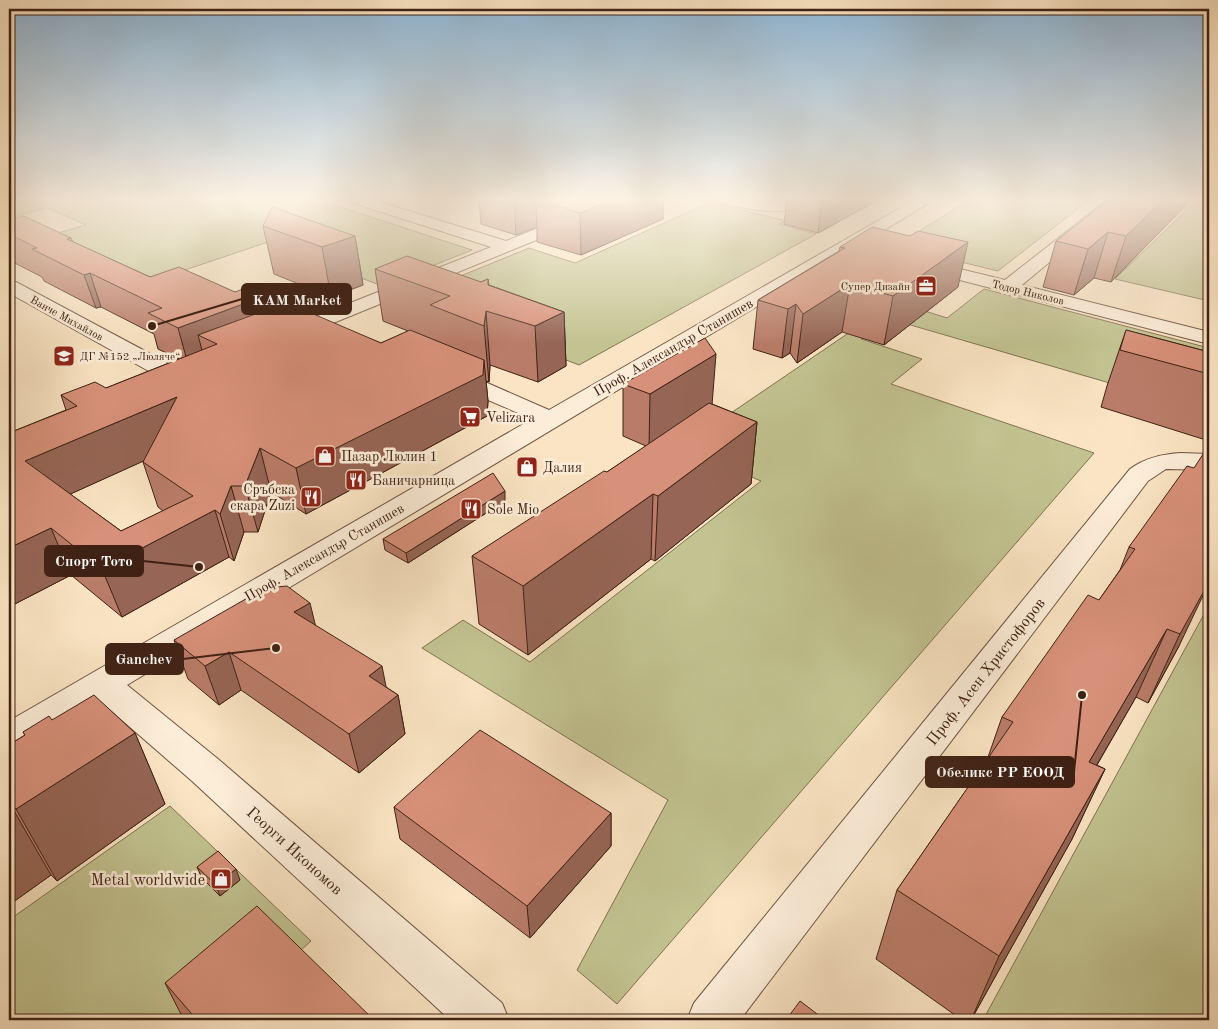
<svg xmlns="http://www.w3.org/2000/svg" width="1218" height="1029" font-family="'Old Standard TT',serif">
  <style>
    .green { fill: #c2c390; stroke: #817252 }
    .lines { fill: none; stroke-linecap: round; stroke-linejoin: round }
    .minor-casing { stroke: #6e5240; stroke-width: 2 }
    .minor { fill: #fcedd8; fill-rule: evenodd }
    .wall { fill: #b97c68; stroke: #402215; fill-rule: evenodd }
    .shaded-wall { fill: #966555; stroke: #402215 }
    .building { fill: #d79079; stroke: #402215; fill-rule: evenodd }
    .labels { text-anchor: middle; stroke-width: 5; stroke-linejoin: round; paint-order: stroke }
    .far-poi-label { font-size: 11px; fill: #402215; stroke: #fcedd8; text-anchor: end }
    .far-street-label { font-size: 11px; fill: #402215; stroke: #fcedd8 }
    .street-label { font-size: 14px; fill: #402215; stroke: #fcedd8 }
    .poi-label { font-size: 14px; fill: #402215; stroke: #fcedd8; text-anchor: start }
    .near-street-label { font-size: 16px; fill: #402215; stroke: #fcedd8 }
    .near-poi-label { font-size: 16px; fill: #402215; stroke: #fcedd8; text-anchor: end }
    .leader { fill: none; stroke: #402215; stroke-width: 2 }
    .callout-dot { fill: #402215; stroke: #fcedd8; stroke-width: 2 }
    .callout { fill: #402215; stroke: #402215; stroke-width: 2 }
    .callout-label { font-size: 15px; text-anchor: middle; font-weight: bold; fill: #fff }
  </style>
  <rect width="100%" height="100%" fill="#fae4c3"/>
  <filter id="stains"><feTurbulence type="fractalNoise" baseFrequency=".004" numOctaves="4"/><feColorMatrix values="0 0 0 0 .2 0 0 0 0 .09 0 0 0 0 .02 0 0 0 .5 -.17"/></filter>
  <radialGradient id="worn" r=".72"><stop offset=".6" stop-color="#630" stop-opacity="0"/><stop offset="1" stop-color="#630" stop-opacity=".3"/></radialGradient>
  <g class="green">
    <path d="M 9,200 L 319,200 L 472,250 L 382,286 L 268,242 L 179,272 L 245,322 L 40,238 L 86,225 L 47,208 L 9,218 Z"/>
    <path d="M 969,200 L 1089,200 L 998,271 L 895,246 Z"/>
    <path d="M 1197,200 L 1209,200 L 1209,301 L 1115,279 Z"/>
    <path d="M 711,202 L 786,221 L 779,224 L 816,234 L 579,365 L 407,298 L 529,248 L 575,263 Z"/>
    <path d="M 984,289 L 1209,348 L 1209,412 L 890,319 L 861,339 L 922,359 L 891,384 L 1094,453 L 617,1004 L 577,970 L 668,800 L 422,648 L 463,620 L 530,662 L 761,481 L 681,447 L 875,315 L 925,311 L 947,318 Z"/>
    <path d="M 1209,605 L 1209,1020 L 983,1020 Z"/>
    <path d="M 170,806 L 311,941 L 223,1020 L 9,1020 L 9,920 Z"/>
  </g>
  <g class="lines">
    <g class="minor-casing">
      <g id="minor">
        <path d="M 350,200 L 373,200 L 506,241 L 609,200 L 630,200 L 627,203 L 299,337 L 292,339 L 285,337 L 282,333 L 285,329 L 491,247 L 353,203 Z"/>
        <path d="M 720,200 L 773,202 L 787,200 L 807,200 C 793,220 742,208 723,203 Z"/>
        <path d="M 914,200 L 932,200 L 929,203 L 127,685 L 218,759 L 502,1003 L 509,1020 L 450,1020 L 192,781 L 100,701 L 22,748 L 9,752 L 9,721 L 532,419 L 444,381 L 441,376 L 444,371 L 452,369 L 460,371 L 549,410 Z"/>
        <path d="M 1107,200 L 1124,200 L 1022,285 L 1209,332 L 1209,344 L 917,269 L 914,265 L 917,261 L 923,260 L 1005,280 Z"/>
        <path d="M 9,281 L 16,282 L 186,373 L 189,378 L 186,383 L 178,385 L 170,383 L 9,293 Z"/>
        <path d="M 1181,453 L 1209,454 L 1209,470 L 1166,469 L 1148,481 L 740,1020 L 687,1020 L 694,1003 L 1130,469 C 1145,458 1162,454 1181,453 Z"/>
      </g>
    </g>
    <use href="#minor" class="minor"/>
  </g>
  <g class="wall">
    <path d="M 479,200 L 663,200 L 663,219 L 581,255 L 537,242 L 537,227 L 516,235 L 481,224 Z"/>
    <path d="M 787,200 L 878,200 L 818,233 L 784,224 Z"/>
    <path d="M 1191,200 L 1111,282 L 1094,278 L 1074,295 L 1043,287 L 1056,241 Z"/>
    <path d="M 9,220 L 71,238 L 73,242 L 150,277 L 235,292 L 262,297 L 265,310 L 300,312 L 381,343 L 408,331 L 383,321 L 375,269 L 481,282 L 488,279 L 489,285 L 564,312 L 566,366 L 538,382 L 490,365 L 489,382 L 486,381 L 488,401 L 487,416 L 306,514 L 271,492 L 258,532 L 244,532 L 234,561 L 229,557 L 122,617 L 71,575 L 9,607 L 9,433 L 66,410 L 61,395 L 106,388 L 179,359 L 158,349 L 154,334 L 101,307 L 96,308 L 44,281 L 42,277 L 9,260 ZM 143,461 L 143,462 L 158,507 L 163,511 L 121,531 L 70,494 Z"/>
    <path d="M 263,226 L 355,236 L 363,285 L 331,297 L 274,274 Z"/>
    <path d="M 840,247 L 958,287 L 884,345 L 842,332 L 797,363 L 790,353 L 782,358 L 753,349 L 758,300 L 839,251 Z"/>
    <path d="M 1126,330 L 1209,352 L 1209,441 L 1101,407 L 1107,386 Z"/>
    <path d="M 623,384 L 712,404 L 757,422 L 751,484 L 655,561 L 651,559 L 528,655 L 479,624 L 472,556 L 607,472 L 646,446 L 623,436 Z"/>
    <path d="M 1194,468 L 1179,646 L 1148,703 L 1136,697 L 1097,765 L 1105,769 L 1072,839 L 971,1020 L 962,1020 L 876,959 L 897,890 L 987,760 L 1002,717 L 1099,600 L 1120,570 L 1129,547 Z"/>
    <path d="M 505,501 L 408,563 L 385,550 L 383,539 Z"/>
    <path d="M 316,626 L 386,687 L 398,695 L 405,734 L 359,773 L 241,690 L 219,705 L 188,679 L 174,640 Z"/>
    <path d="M 52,720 L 135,733 L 165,804 L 57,881 L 51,875 L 9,905 L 9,745 L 25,735 L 23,732 Z"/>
    <path d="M 394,807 L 611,813 L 611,846 L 530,938 L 400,839 Z"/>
    <path d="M 197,867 L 240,880 L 220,896 L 202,878 Z"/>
    <path d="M 165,983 L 374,1020 L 184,1020 Z"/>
  </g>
  <g class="shaded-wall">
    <path d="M 514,200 L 599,200 L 536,200 L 537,227 L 516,235 Z"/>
    <path d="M 613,200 L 663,200 L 663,219 L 581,255 L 580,213 Z"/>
    <path d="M 822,200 L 878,200 L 818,233 Z"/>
    <path d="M 1164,200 L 1191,200 L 1111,282 L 1126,236 Z"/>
    <path d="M 1108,232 L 1094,278 L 1074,295 L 1088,249 Z"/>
    <path d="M 355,236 L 363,285 L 331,297 L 322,247 Z"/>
    <path d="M 968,242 L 958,287 L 884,345 L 893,296 Z"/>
    <path d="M 90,273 L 101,307 L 96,308 L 84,275 Z"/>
    <path d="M 850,284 L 842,332 L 797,363 L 803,314 Z"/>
    <path d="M 262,297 L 270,332 L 198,335 L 204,358 L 188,364 L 178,328 Z"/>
    <path d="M 796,304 L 790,353 L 782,358 L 788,309 Z"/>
    <path d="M 486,311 L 490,365 L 489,382 L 484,326 Z"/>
    <path d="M 564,312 L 566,366 L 538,382 L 535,326 Z"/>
    <path d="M 716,354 L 712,405 L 649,447 L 650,394 Z"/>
    <path d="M 484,360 L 488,401 L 487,416 L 306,514 L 296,468 Z"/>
    <path d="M 177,397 L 190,440 L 44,506 L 25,461 Z"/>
    <path d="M 757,422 L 751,484 L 655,561 L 658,496 Z"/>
    <path d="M 260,448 L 271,492 L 258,532 L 245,486 Z"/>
    <path d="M 231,486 L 244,532 L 234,561 L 220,514 Z"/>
    <path d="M 505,491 L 505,501 L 408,563 L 406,553 Z"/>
    <path d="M 653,494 L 651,559 L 528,655 L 523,586 Z"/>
    <path d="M 215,510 L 229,557 L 122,617 L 102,569 Z"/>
    <path d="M 51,528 L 71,575 L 9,607 L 9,548 Z"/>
    <path d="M 1209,571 L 1209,583 L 1179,646 L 1148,703 Z"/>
    <path d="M 310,603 L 319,640 L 294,612 Z"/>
    <path d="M 1167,629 L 1136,697 L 1058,832 L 1089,762 Z"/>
    <path d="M 229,652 L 241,690 L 219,705 L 205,666 Z"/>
    <path d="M 382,666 L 389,702 L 398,695 L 405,734 L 359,773 L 349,734 L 369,676 Z"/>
    <path d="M 135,733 L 165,804 L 57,881 L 16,809 Z"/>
    <path d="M 1105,769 L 1072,839 L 971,1020 L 999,956 Z"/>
    <path d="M 10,804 L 51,875 L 9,905 L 9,805 Z"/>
    <path d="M 611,813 L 611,846 L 530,938 L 527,906 Z"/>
    <path d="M 236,869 L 240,880 L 220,896 L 216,885 Z"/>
  </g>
  <g class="building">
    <path d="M 536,200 L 613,200 L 580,213 Z"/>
    <path d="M 1108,200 L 1164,200 L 1126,236 L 1108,232 L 1088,249 L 1056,241 Z"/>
    <path d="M 272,207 L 355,236 L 322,247 L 263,226 Z"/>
    <path d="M 24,216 L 71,238 L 67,239 L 150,277 L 179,267 L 235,292 L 243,289 L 262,297 L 178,328 L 148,313 L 162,308 L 90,273 L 84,275 L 32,249 L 37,248 L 9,234 L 9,220 Z"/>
    <path d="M 872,227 L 910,236 L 918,231 L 968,242 L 893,296 L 850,284 L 803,314 L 796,304 L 788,309 L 758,300 L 845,248 L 840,247 Z"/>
    <path d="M 407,256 L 481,282 L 488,279 L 488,285 L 564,312 L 535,326 L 486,311 L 484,326 L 430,305 L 450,296 L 375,269 Z"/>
    <path d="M 283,304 L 300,312 L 304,310 L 381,343 L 410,330 L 484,360 L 483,375 L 296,468 L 260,448 L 245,486 L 231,486 L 220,514 L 215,510 L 102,569 L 51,528 L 9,548 L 9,433 L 77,406 L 61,395 L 95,382 L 106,388 L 217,344 L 198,335 ZM 177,397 L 143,462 L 193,496 L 121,531 L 25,461 Z"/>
    <path d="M 1126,330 L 1209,352 L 1209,374 L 1120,350 Z"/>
    <path d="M 705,338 L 716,354 L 650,394 L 623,384 Z"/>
    <path d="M 709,403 L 757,422 L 658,496 L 653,494 L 523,586 L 472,556 L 604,471 L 607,472 Z"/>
    <path d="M 1209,445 L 1209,571 L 1206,577 L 1209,578 L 1209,582 L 1180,634 L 1167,629 L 1089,762 L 1105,769 L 999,956 L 897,890 L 1013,722 L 1002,717 L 1088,595 L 1099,600 L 1135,549 L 1129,547 L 1187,466 L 1194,468 Z"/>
    <path d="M 493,473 L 505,491 L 406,553 L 383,539 Z"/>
    <path d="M 287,586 L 310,603 L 294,612 L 382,666 L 369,676 L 398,695 L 349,734 L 229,652 L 205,666 L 174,640 L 265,588 Z"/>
    <path d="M 94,695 L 135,733 L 16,809 L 10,804 L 9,805 L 9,745 L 25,735 L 23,732 L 49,716 L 52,720 Z"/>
    <path d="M 480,730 L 611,813 L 527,906 L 394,807 Z"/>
    <path d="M 218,851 L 236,869 L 216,885 L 197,867 Z"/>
    <path d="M 257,906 L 374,1020 L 197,1020 L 165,983 Z"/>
    <path d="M 800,1001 L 825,1020 L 786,1020 Z"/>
  </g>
  <linearGradient id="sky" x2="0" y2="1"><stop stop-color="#8db7d8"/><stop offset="0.58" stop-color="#fdf3e4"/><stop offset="1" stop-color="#fdf3e4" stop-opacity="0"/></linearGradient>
  <rect width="1218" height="344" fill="url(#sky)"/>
  <defs>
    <g id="office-square" transform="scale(1.125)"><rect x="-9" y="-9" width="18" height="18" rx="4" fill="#8f2418" stroke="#fcedd8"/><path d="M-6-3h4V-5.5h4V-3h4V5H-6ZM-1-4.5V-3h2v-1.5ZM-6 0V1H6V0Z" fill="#fff"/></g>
    <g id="school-square" transform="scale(1.125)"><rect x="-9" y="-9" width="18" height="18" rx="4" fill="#8f2418" stroke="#fcedd8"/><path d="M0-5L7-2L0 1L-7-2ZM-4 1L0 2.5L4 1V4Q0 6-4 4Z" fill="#fff"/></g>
    <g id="supermarket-square" transform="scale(1.125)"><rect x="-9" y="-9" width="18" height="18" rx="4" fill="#8f2418" stroke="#fcedd8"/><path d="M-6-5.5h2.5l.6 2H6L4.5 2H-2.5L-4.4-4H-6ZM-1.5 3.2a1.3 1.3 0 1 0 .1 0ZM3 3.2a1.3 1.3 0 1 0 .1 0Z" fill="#fff"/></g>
    <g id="shop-square" transform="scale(1.125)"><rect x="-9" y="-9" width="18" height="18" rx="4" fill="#8f2418" stroke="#fcedd8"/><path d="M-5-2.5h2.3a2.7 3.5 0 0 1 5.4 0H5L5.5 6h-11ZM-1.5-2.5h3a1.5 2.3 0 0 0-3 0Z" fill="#fff"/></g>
    <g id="restaurant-square" transform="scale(1.125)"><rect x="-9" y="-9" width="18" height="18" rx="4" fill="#8f2418" stroke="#fcedd8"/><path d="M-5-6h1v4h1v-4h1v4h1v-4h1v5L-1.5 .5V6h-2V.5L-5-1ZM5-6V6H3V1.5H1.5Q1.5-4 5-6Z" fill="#fff"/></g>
  </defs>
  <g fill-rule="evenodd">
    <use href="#office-square" x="926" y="286"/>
    <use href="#school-square" x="64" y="356"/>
    <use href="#supermarket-square" x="470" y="417"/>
    <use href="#shop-square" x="325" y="456"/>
    <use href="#shop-square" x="527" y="467"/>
    <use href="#restaurant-square" x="356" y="480"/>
    <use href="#restaurant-square" x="311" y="497"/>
    <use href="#restaurant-square" x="471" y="509"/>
    <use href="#shop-square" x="221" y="879"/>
  </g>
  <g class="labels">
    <g class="far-poi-label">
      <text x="910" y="290">Супер Дизайн</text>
      <text x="80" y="360" text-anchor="start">ДГ №152 „Люляче“</text>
    </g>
    <g class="far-street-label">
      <text transform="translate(1028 292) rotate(14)" y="4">Тодор Николов</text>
      <text transform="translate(67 318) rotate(29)" y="4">Ванче Михайлов</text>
    </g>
    <g class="street-label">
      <text transform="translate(673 347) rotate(-30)" y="5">Проф. Александър Станишев</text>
      <text transform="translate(324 552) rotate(-30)" y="5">Проф. Александър Станишев</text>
    </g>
    <g class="poi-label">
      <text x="486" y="422">Velizara</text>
      <text x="341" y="461">Пазар Люлин 1</text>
      <text x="543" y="472">Далия</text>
      <text x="372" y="485">Баничарница</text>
      <text x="295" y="494" text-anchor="end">Сръбска<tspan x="295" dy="16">скара Zuzi</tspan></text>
      <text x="487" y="514">Sole Mio</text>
    </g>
    <g class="near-street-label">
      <text transform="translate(985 671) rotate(-52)" y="6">Проф. Асен Христофоров</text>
      <text transform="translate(295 850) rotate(42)" y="6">Георги Икономов</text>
    </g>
    <g class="near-poi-label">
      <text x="205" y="885">Metal worldwide</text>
    </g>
  </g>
  <path class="leader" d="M152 326L242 299M199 567L143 561M276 648L183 659M1082 695L1074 772"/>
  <g class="callout-dot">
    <circle cx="152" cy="326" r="5"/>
    <circle cx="199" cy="567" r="5"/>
    <circle cx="276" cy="648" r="5"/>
    <circle cx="1082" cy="695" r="5"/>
  </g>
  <g class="callout">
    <rect x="242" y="284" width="109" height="30" rx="5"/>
    <rect x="45" y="546" width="98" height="30" rx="5"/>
    <rect x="106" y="644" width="77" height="30" rx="5"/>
    <rect x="926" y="757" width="148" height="30" rx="5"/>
  </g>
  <g class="callout-label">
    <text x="297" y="305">KAM Market</text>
    <text x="94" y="566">Спорт Тото</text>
    <text x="144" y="664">Ganchev</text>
    <text x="1000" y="777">Обеликс РР ЕООД</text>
  </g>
  <rect width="1218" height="1029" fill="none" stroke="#fae4c3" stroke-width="30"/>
  <rect x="10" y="10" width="1198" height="1009" fill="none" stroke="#402215" stroke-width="2.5"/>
  <rect x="15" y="15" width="1188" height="999" fill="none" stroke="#402215"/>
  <rect width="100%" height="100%" filter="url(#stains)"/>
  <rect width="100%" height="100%" fill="url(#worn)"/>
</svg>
